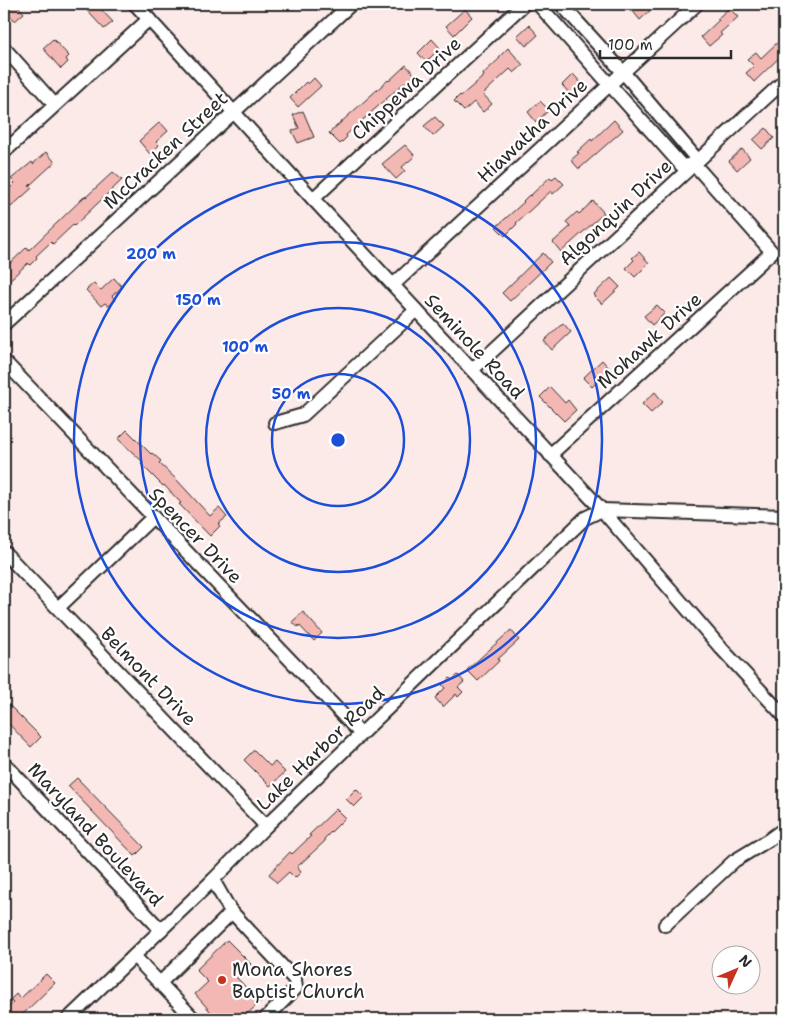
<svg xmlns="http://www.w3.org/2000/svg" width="788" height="1023" font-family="'Shantell Sans',sans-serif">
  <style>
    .building { fill: #f4b8b4; stroke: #2b2b2b }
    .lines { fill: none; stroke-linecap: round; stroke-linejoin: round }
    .minor-casing { stroke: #2b2b2b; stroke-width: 16 }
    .minor { stroke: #fff; stroke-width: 12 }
    .ring { fill: none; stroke: #1d4ed8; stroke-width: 2.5 }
    .poi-dot { fill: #c8321e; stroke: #fff; stroke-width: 2 }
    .labels { text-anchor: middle; stroke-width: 4.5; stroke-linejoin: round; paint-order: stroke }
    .street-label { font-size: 19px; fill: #2b2b2b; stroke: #fff }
    .poi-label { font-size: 19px; fill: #2b2b2b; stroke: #fff; text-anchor: start }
    .centre { fill: #1d4ed8; stroke: #fff; stroke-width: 2.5 }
    .ring-label { font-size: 15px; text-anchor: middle; font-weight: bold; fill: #1d4ed8; stroke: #fff; stroke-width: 4.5; stroke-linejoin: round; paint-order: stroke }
  </style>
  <rect width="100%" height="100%" fill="#fceae8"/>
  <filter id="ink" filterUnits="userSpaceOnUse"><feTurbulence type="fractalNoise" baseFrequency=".02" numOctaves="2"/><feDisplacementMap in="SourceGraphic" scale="10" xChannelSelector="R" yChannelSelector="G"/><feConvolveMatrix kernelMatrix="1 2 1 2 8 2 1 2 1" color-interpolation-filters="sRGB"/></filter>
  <g filter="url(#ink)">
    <g class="building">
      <path d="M 4,4 L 16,4 L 24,13 L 15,21 L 4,8 Z"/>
      <path d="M 81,4 L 96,4 L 113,22 L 104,29 Z"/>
      <path d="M 639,4 L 657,4 L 640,20 L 632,10 Z"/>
      <path d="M 729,8 L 738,17 L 720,33 L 722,35 L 709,46 L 701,37 L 719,20 L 717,19 Z"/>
      <path d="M 465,9 L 472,17 L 454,35 L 446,26 Z"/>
      <path d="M 529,25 L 538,35 L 526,46 L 517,36 Z"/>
      <path d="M 53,39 L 69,56 L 66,59 L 68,62 L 61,69 L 43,48 Z"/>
      <path d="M 432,39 L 440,48 L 428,60 L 428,64 L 418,53 Z"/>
      <path d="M 780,40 L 784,45 L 784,53 L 754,82 L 746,73 L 754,66 L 747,59 L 756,52 L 761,58 Z"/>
      <path d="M 508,48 L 523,65 L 514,73 L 510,69 L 483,94 L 492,104 L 483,112 L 474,102 L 464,111 L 454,101 L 460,95 L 461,96 L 484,76 L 483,74 L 500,58 L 499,57 Z"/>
      <path d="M 406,65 L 415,75 L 406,83 L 405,82 L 346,135 L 347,137 L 340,144 L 329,133 L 388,80 L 389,81 Z"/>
      <path d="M 573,74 L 583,85 L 571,95 L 562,85 Z"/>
      <path d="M 314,78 L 321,86 L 298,107 L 290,98 L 306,82 L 308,84 Z"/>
      <path d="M 540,101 L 549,110 L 536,122 L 528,112 Z"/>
      <path d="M 303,111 L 314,137 L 298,143 L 292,131 L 299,128 L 293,115 Z"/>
      <path d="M 435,117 L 444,126 L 433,136 L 424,126 Z"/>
      <path d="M 614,120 L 623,130 L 579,169 L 571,160 L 579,153 L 577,152 L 591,139 L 592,141 Z"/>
      <path d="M 160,122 L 168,131 L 156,142 L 159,145 L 150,154 L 139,141 Z"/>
      <path d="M 766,128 L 774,138 L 762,149 L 753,140 Z"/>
      <path d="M 405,145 L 415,156 L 402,167 L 405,171 L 396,179 L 382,164 Z"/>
      <path d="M 742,149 L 750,158 L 737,170 L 729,161 Z"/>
      <path d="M 46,152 L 55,162 L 29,186 L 32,188 L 11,207 L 4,199 L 4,194 L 15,183 L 11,179 L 32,162 L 33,164 Z"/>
      <path d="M 113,172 L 122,180 L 74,226 L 73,225 L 53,244 L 51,242 L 36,256 L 37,258 L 30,265 L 28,263 L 4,285 L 4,269 L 27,247 L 29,250 L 85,196 L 86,197 Z"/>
      <path d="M 556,176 L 564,184 L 553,194 L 551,191 L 516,223 L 517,224 L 505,236 L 496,227 L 524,202 L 523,201 L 529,195 L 530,196 L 550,177 L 552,179 Z"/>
      <path d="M 593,201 L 604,213 L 561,252 L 553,242 L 570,227 L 566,222 L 577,212 L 579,214 Z"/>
      <path d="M 639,252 L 649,263 L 635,277 L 626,268 L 634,260 L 632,258 Z"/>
      <path d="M 543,253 L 551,262 L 510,301 L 502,293 Z"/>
      <path d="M 114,278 L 122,287 L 112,296 L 115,300 L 109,306 L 105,303 L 101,306 L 86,290 L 94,283 L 101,290 Z"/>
      <path d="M 611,278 L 620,287 L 602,304 L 593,295 Z"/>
      <path d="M 657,305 L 665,313 L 652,325 L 644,316 Z"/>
      <path d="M 563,323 L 571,332 L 552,350 L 544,341 Z"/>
      <path d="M 602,360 L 610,369 L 592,387 L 583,378 Z"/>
      <path d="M 550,387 L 565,403 L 568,400 L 576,410 L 564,421 L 540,397 Z"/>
      <path d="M 655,392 L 663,402 L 651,413 L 642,404 Z"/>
      <path d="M 127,430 L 151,454 L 152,453 L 161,461 L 159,463 L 176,479 L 210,516 L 219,508 L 227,517 L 218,524 L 220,526 L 210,536 L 179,504 L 181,503 L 164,485 L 163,486 L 141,464 L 143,462 L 118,439 Z"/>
      <path d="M 303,612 L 322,633 L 314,641 L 299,625 L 298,627 L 292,622 Z"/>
      <path d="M 511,630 L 519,640 L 498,659 L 499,661 L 478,681 L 467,670 Z"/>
      <path d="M 458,675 L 464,682 L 458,687 L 463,692 L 458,697 L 456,694 L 443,707 L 435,698 L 445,688 L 442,685 L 450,678 L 452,680 Z"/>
      <path d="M 4,700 L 41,737 L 31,747 L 4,719 Z"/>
      <path d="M 254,750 L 270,766 L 275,762 L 285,772 L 270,786 L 244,760 Z"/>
      <path d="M 77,778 L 144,847 L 135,856 L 68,786 Z"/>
      <path d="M 356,789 L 364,797 L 354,807 L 346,799 Z"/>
      <path d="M 336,809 L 345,818 L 324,839 L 325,841 L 297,867 L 301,872 L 295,878 L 289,872 L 277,883 L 269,874 L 290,852 L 292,854 L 311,836 L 309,835 Z"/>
      <path d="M 227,940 L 251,964 L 237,978 L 260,1002 L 242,1019 L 211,1019 L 206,1015 L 210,1011 L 195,994 L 208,982 L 196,970 Z"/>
      <path d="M 46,974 L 55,983 L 18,1019 L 14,1015 L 9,1019 L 4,1019 L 4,1011 L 13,1003 L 10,1000 L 16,994 L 20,999 Z"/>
    </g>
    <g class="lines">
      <g class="minor-casing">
        <g id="minor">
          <path d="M 135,4 L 313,199 L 602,510 L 720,647 L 784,716"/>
          <path d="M 538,4 L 682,166 L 694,164 L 694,156 L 623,72 L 561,4"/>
          <path d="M 4,48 L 55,105"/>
          <path d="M 4,152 L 149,19"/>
          <path d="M 313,199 L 524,4"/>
          <path d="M 393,285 L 697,4"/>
          <path d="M 4,324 L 351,4"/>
          <path d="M 4,361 L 361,734"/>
          <path d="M 472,370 L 784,81"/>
          <path d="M 275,423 L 303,415 L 416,310"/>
          <path d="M 550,455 L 772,252 L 694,164"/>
          <path d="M 4,552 L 266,826"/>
          <path d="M 58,608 L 153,517"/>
          <path d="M 4,763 L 161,930"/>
          <path d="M 213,880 L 230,910 L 295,980 L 296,988 L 265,1019"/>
          <path d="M 665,925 L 734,861 L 770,839 L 784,829"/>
          <path d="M 134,956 L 194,1019"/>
          <path d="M 160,983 L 232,912"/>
          <path d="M 68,1019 L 213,880 L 266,826 L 361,734 L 585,518 L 602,510 L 784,516"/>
        </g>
      </g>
      <use href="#minor" class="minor"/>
    </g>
  </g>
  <g class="ring">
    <circle cx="338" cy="440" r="66"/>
    <circle cx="338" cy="440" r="132"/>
    <circle cx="338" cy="440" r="198"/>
    <circle cx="338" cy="440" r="264"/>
  </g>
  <circle class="poi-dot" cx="222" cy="980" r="5"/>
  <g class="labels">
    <g class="street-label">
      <text transform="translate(406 88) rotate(-43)" y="7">Chippewa Drive</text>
      <text transform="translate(532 130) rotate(-43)" y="7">Hiawatha Drive</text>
      <text transform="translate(165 150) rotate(-43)" y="7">McCracken Street</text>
      <text transform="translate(615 212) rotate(-43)" y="7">Algonquin Drive</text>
      <text transform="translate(649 340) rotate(-42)" y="7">Mohawk Drive</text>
      <text transform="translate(475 346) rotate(47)" y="7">Seminole Road</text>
      <text transform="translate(196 535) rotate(46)" y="7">Spencer Drive</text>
      <text transform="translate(149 676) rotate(46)" y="7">Belmont Drive</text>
      <text transform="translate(320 748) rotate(-44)" y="7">Lake Harbor Road</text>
      <text transform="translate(96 834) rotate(47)" y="7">Maryland Boulevard</text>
    </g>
    <g class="poi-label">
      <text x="232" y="976">Mona Shores<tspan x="232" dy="22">Baptist Church</tspan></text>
    </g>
  </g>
  <circle cx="338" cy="440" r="8" class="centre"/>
  <g class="ring-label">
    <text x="151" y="259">200 m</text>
    <text x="198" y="305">150 m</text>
    <text x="245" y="352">100 m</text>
    <text x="291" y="399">50 m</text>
  </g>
  <rect width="788" height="1023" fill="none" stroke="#fff" stroke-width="20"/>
  <rect x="10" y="10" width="768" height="1003" fill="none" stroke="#2b2b2b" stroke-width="2" filter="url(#ink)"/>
  <g transform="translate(736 970) rotate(46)"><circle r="24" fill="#ffffff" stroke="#aaaaaa"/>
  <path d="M0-4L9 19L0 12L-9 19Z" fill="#c8321e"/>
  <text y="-8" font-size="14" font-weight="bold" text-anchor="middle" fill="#2b2b2b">N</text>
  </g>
  <path d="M600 50v8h131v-8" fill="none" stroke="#2b2b2b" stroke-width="2.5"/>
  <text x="608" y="50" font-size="15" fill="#2b2b2b" stroke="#ffffff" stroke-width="4" paint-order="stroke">100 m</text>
</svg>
